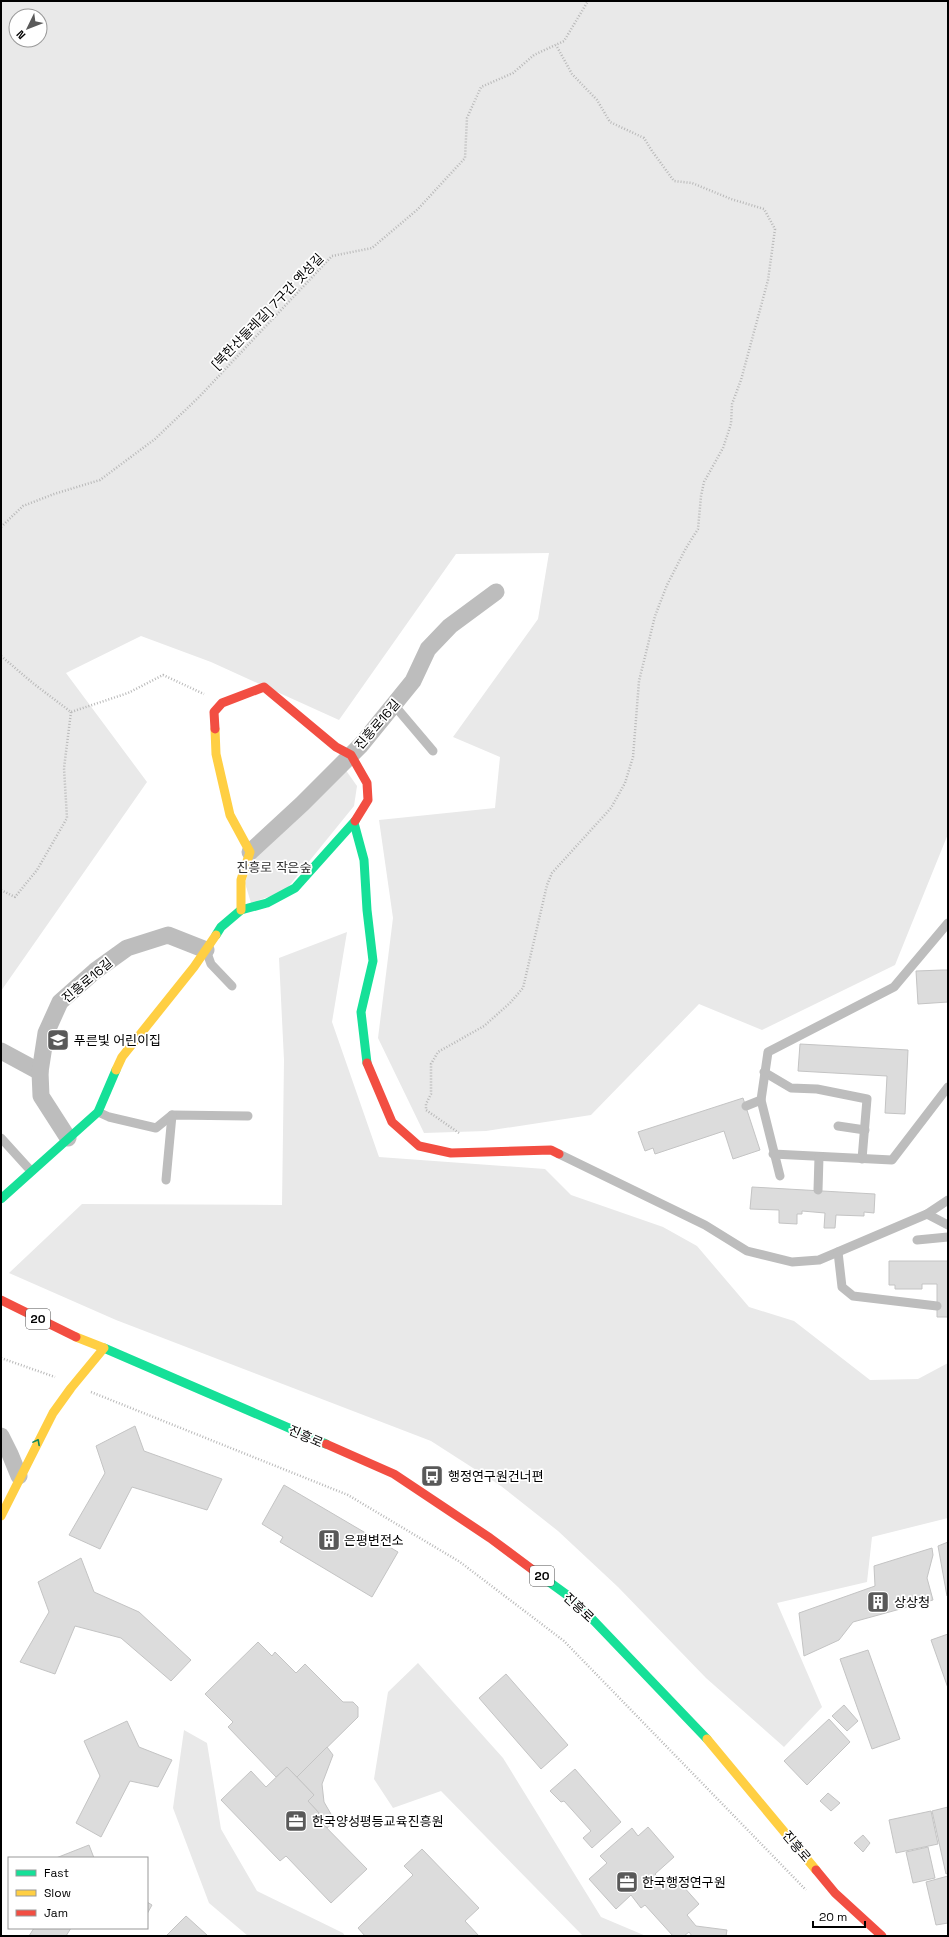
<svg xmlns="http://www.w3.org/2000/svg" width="949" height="1937" font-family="'Space Grotesk','Noto Sans KR',sans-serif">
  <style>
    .green { fill: #e9e9e9; fill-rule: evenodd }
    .building { fill: #dcdcdc; stroke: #c4c4c4 }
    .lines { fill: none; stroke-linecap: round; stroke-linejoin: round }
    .path { stroke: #b8b8b8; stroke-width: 2.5; stroke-dasharray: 1 2; stroke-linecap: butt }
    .lane { stroke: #bdbdbd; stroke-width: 9 }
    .street { stroke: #bdbdbd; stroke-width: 17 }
    .fast { stroke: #16e098; stroke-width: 9 }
    .slow { stroke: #ffcf43; stroke-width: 9 }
    .jam { stroke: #f24e42; stroke-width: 9 }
    .oneway { stroke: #0d865b }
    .labels { text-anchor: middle; stroke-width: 3.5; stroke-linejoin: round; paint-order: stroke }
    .shield { fill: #fff; stroke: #4c4c4c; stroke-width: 1 }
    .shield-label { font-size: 12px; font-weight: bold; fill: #000 }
    .street-label { font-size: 13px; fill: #000; stroke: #fff }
    .park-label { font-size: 13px; fill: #2e2e2e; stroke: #fff }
    .poi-label { font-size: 13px; fill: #000; stroke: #fff; text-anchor: start }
  </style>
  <rect width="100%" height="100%" fill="#fff"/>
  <g class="green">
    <path d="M 1,1 L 948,1 L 948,834 L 895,965 L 762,1030 L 699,1004 L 591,1115 L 486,1131 L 424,1133 L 378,1038 L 393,918 L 379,820 L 495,808 L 500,757 L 453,737 L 538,619 L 549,553 L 456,554 L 339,720 L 211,662 L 141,636 L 66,673 L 147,782 L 1,991 ZM 16,16 L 40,16 L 40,40 L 16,40 Z"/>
    <path d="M 345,769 L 357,786 L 354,806 L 285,891 L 251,903 L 245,883 L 254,854 Z"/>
    <path d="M 347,932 L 332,1022 L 379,1157 L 545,1169 L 571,1195 L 663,1227 L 697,1246 L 749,1307 L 794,1321 L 870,1380 L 918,1379 L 948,1363 L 948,1518 L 872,1537 L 867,1582 L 777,1603 L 822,1707 L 784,1747 L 706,1678 L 618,1587 L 558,1531 L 501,1486 L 431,1441 L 116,1320 L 9,1273 L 82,1204 L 282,1205 L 284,1060 L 279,958 Z"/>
    <path d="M 418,1663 L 503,1758 L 601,1917 L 646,1936 L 583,1936 L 441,1791 L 393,1808 L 374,1779 L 388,1692 Z"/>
    <path d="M 184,1730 L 207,1743 L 221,1829 L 257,1891 L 343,1933 L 345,1936 L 248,1936 L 209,1903 L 173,1808 Z"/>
  </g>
  <g class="building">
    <path d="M 943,970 L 948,970 L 948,1002 L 918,1004 L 916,971 Z"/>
    <path d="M 800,1044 L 908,1050 L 905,1114 L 885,1113 L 887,1076 L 798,1071 Z"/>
    <path d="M 743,1098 L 760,1150 L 733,1159 L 724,1131 L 655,1154 L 653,1148 L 645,1151 L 638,1132 Z"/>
    <path d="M 752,1187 L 875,1194 L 874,1213 L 864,1212 L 864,1216 L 836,1215 L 835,1228 L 824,1228 L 825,1213 L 802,1211 L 802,1214 L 797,1214 L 797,1224 L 779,1223 L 779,1210 L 750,1209 Z"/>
    <path d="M 889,1261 L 948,1261 L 948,1317 L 937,1317 L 937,1284 L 922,1284 L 922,1289 L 895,1289 L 895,1285 L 889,1285 Z"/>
    <path d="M 135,1426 L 144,1451 L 222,1479 L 207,1510 L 132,1487 L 100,1549 L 69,1535 L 105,1473 L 96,1446 Z"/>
    <path d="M 284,1485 L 398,1552 L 372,1597 L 280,1542 L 283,1537 L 262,1524 Z"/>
    <path d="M 948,1542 L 948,1595 L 947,1596 L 938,1546 Z"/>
    <path d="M 932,1548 L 933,1555 L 927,1578 L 933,1600 L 853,1622 L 839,1640 L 804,1656 L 799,1613 L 875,1586 L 874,1566 Z"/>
    <path d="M 81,1558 L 94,1592 L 139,1612 L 191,1660 L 171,1681 L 121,1638 L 75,1626 L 55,1674 L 20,1662 L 49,1612 L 38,1582 Z"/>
    <path d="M 948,1634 L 948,1688 L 931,1640 Z"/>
    <path d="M 258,1642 L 272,1656 L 275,1652 L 296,1673 L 305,1664 L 343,1702 L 353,1702 L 358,1707 L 358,1717 L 297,1777 L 287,1767 L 276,1777 L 228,1727 L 233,1722 L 205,1694 Z"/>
    <path d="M 868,1650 L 900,1739 L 872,1749 L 840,1659 Z"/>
    <path d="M 506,1674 L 568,1745 L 541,1769 L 479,1698 Z"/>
    <path d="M 844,1705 L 858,1721 L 847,1731 L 832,1716 Z"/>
    <path d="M 829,1719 L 850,1742 L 807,1785 L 784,1761 Z"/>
    <path d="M 127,1721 L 139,1747 L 172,1760 L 158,1787 L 130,1781 L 101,1837 L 76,1823 L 100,1776 L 84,1741 Z"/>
    <path d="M 327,1747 L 333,1755 L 322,1784 L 324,1802 L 335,1821 L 327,1828 L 315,1816 L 319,1813 L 308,1801 L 314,1795 L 297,1777 Z"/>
    <path d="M 287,1767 L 314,1795 L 308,1801 L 319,1813 L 315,1816 L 367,1869 L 331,1903 L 286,1856 L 280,1861 L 221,1800 L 251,1771 L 266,1787 Z"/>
    <path d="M 575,1769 L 621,1822 L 592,1848 L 583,1838 L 591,1831 L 564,1801 L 561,1802 L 550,1791 Z"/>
    <path d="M 828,1793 L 840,1803 L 831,1811 L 820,1801 Z"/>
    <path d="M 948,1807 L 948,1873 L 946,1874 L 932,1811 Z"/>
    <path d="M 931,1811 L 938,1844 L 896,1853 L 889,1820 Z"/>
    <path d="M 648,1827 L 674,1857 L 655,1874 L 664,1884 L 674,1876 L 699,1904 L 687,1915 L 696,1926 L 727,1930 L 726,1936 L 692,1936 L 689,1932 L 684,1936 L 673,1936 L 645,1905 L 641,1908 L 631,1895 L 616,1909 L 589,1879 L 607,1863 L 600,1856 L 632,1828 L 638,1836 Z"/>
    <path d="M 863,1835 L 870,1843 L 863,1852 L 854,1843 Z"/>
    <path d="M 89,1845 L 94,1858 L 56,1858 Z"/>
    <path d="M 928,1847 L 935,1878 L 913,1883 L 906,1852 Z"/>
    <path d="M 422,1849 L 479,1908 L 465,1921 L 479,1936 L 365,1936 L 358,1928 L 413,1875 L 404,1866 Z"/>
    <path d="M 948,1876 L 948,1923 L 936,1925 L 926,1882 Z"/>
    <path d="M 147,1902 L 152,1905 L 147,1914 Z"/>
    <path d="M 186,1916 L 208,1936 L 166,1936 Z"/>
    <path d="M 34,1928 L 71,1928 L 66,1936 L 29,1936 Z"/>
  </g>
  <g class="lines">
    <g class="path">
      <path d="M 1,527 L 23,506 L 54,494 L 100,480 L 155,439 L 199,397 L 332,256 L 372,248 L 418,209 L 465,158 L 467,118 L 481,87 L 513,73 L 534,55 L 564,41 L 588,1"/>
      <path d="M 1,656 L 34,684 L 71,712 L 128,693 L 163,675 L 204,694"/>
      <path d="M 1,890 L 15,897 L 37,870 L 67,818 L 64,768 L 71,712"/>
      <path d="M 459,1133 L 426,1110 L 426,1104 L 431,1094 L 431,1064 L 438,1052 L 484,1026 L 510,1003 L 523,988 L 547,885 L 552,873 L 611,808 L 625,783 L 633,757 L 639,681 L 655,616 L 667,585 L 686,548 L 698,529 L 701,496 L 704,482 L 723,448 L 731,424 L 732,404 L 741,380 L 768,280 L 775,229 L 764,209 L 731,199 L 692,183 L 674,181 L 652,151 L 644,138 L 610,122 L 597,100 L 572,74 L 556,45"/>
      <path d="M 1,1358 L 55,1377"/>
      <path d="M 91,1392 L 348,1495 L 460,1562 L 564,1641 L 806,1890"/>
    </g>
    <g class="lane">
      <path d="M 394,705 L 433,751"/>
      <path d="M 207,953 L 211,964 L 232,986"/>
      <path d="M 764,1072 L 791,1088 L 817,1089 L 867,1099 L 862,1159"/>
      <path d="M 746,1106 L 761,1100"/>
      <path d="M 98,1112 L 109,1117 L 156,1128 L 172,1115 L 248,1116"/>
      <path d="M 838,1126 L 865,1130"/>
      <path d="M 1,1138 L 31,1171"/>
      <path d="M 559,1154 L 705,1225 L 747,1251 L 792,1262 L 819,1260 L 927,1214 L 948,1200"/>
      <path d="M 773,1154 L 892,1160 L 948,1087"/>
      <path d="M 780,1176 L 761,1100 L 768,1052 L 894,987 L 948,923"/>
      <path d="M 166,1180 L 172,1115"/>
      <path d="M 818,1190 L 819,1157"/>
      <path d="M 927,1214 L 948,1225"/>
      <path d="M 917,1240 L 948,1237"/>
      <path d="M 838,1252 L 842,1287 L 853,1296 L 937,1306"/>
    </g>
    <g class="street">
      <path d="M 250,852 L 302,804 L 361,745 L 413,681 L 428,649 L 450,626 L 496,592"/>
      <path d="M 1,1051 L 40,1072"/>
      <path d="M 68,1138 L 41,1096 L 40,1072 L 46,1033 L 60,1002 L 95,971 L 127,948 L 168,935 L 206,950"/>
      <path d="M 1,1436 L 10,1454 L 19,1476"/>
    </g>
    <g class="fast">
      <path d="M 354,823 L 364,860 L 367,910 L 373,961 L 361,1012 L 367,1063"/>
      <path d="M 216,935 L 221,927 L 241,910 L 267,903 L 295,888 L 355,821"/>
      <path d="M 1,1199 L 98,1112 L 116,1070"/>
      <path d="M 104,1348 L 326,1444"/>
      <path d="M 545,1579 L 574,1600 L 707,1739"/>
    </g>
    <g class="slow">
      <path d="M 215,729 L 216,754 L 230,815 L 250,852 L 241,880 L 241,910"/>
      <path d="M 116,1070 L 122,1057 L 194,967 L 216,935"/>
      <path d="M 1,1516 L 53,1413 L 71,1388 L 104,1348 L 76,1337"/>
      <path d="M 707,1739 L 816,1870"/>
    </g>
    <g class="jam">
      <path d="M 215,729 L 214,712 L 222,703 L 264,687 L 336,747 L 351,755 L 367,783 L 368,800 L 355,821"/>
      <path d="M 367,1063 L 392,1122 L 419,1146 L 451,1153 L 551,1150 L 559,1154"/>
      <path d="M 1,1300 L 76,1337"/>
      <path d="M 326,1444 L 394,1474 L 490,1538 L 545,1579"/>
      <path d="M 816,1870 L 835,1893 L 882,1936"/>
    </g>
  </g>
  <defs><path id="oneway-chevron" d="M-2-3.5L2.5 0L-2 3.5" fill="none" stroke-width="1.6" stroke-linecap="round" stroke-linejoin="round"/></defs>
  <use class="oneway" href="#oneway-chevron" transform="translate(37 1442) rotate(-62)"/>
  <defs>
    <g id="school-square" transform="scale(1.15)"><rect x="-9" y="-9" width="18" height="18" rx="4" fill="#595959" stroke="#fff"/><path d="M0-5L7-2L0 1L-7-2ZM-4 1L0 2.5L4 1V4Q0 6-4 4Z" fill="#fff"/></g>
    <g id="bus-square" transform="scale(1.15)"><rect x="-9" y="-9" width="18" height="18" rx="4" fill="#595959" stroke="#fff"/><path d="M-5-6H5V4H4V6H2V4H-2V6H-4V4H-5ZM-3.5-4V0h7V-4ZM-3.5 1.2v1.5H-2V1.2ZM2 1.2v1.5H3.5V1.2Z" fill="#fff"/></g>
    <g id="building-square" transform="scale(1.15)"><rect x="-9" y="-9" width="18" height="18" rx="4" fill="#595959" stroke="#fff"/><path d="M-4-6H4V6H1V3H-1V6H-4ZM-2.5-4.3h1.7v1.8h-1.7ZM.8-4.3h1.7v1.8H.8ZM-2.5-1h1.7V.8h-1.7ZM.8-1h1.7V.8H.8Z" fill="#fff"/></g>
    <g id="office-square" transform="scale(1.15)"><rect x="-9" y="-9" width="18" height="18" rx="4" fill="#595959" stroke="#fff"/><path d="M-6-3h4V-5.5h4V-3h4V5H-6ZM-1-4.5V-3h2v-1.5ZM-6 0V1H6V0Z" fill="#fff"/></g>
  </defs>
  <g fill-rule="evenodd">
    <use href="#school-square" x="58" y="1040"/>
    <use href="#bus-square" x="432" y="1476"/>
    <use href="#building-square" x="329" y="1540"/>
    <use href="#building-square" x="878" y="1602"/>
    <use href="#office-square" x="296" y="1821"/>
    <use href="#office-square" x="627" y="1882"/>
  </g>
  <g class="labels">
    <g class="shield">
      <rect x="26" y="1309" width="24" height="20" rx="3"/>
      <rect x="530" y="1566" width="24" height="20" rx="3"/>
    </g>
    <g class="shield-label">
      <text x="38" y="1323">20</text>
      <text x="542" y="1580">20</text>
    </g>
    <g class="street-label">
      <text transform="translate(267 311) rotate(-46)" y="5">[북한산둘레길] 7구간 옛성길</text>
      <text transform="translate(377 724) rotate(-49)" y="5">진흥로16길</text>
      <text transform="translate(87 980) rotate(-40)" y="5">진흥로16길</text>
      <text transform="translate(306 1436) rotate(23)" y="5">진흥로</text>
      <text transform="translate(579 1607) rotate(43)" y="5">진흥로</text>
      <text transform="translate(797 1846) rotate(50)" y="5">진흥로</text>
    </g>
    <g class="park-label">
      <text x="274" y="872">진흥로 작은숲</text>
    </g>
    <g class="poi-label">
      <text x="74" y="1045">푸른빛 어린이집</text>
      <text x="448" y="1481">행정연구원건너편</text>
      <text x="344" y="1545">은평변전소</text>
      <text x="894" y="1607">상상청</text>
      <text x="312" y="1826">한국양성평등교육진흥원</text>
      <text x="642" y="1887">한국행정연구원</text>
    </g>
  </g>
  <rect width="949" height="1937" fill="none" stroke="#000000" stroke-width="4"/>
  <rect x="8" y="1857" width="140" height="72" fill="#ffffff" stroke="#999999"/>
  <rect x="16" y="1870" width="20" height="6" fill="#16e098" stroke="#999999"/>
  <text x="44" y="1877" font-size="12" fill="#000000">Fast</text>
  <rect x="16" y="1890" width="20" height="6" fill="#ffcf43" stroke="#999999"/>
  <text x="44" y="1897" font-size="12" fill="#000000">Slow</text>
  <rect x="16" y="1910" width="20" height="6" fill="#f24e42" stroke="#999999"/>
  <text x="44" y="1917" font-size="12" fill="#000000">Jam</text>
  <g transform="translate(28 28) rotate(227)"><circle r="19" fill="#ffffff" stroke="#999999"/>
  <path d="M0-3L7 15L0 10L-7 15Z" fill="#595959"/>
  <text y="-6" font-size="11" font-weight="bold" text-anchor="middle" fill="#000000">N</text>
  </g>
  <path d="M813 1921v6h52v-6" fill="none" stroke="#000000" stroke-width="2"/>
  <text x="819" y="1921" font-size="12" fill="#000000" stroke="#ffffff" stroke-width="3" paint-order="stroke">20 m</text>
</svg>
